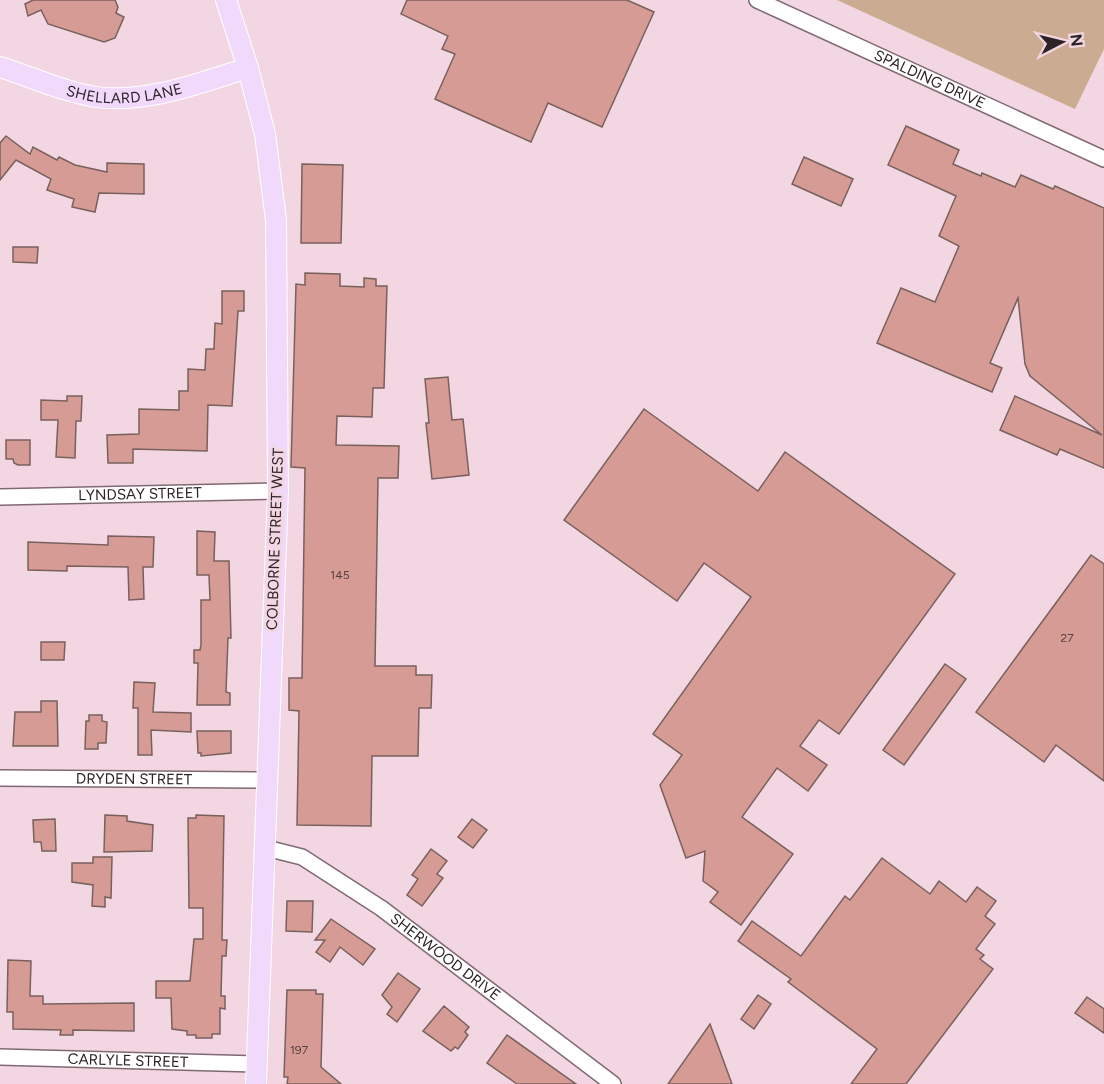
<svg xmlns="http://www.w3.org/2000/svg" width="1104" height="1084" font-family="Figtree,sans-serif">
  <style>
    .green { fill: #cbab91 }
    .building { fill: #d79b95; stroke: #79605d; stroke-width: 1.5 }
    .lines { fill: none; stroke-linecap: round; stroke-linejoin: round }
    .minor-casing { stroke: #806973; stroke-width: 18 }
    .major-casing { stroke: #fff; stroke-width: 22 }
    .minor { stroke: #fff; stroke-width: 15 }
    .major { stroke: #f1d9fc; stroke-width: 20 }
    .labels { text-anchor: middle; stroke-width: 6; stroke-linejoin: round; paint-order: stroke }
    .number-label { font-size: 12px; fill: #574042 }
    .street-label { font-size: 15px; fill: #2c2227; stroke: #f2d7e3 }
  </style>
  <rect width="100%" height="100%" fill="#f2d7e3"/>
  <path class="green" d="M 837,0 L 1104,0 L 1104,49 L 1075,109 Z"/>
  <g class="building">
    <path d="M 33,0 L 115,0 L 118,7 L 116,13 L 124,17 L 115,38 L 104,42 L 48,24 L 41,10 L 28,16 L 25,4 Z"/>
    <path d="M 407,0 L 627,0 L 654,12 L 602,127 L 548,103 L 531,142 L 435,99 L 455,54 L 442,49 L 448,36 L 401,14 Z"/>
    <path d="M 906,126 L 959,150 L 953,164 L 981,176 L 982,173 L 1015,187 L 1021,175 L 1053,189 L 1055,186 L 1104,208 L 1104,468 L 1060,449 L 1057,455 L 1000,430 L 1015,396 L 1102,435 L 1030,376 L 1025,364 L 1018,298 L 990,363 L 1002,368 L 992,392 L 877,343 L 901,288 L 935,302 L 959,246 L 939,236 L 956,196 L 888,165 Z"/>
    <path d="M 6,136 L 30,154 L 33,147 L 57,160 L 59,157 L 75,165 L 107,172 L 107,163 L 144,164 L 144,194 L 99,193 L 95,212 L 72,207 L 74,199 L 47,190 L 51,179 L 16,160 L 0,180 L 0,143 Z"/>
    <path d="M 804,157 L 853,179 L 841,206 L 792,184 Z"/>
    <path d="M 302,164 L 343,165 L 341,243 L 301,243 Z"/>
    <path d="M 13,247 L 38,247 L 37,263 L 13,262 Z"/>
    <path d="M 305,273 L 340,274 L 340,286 L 364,287 L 364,278 L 376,279 L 376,286 L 387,286 L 384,388 L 373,388 L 372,417 L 337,416 L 336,445 L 399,446 L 398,478 L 378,478 L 375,666 L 416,666 L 416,675 L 432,675 L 431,708 L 419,708 L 418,756 L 372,756 L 371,826 L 297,825 L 299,711 L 289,710 L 289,678 L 302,678 L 305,468 L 291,467 L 296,284 L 305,285 Z"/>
    <path d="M 222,291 L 244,291 L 244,311 L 238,311 L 232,406 L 208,405 L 207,451 L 133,449 L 133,463 L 108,463 L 107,435 L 139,434 L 139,409 L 179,410 L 179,391 L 188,391 L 188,369 L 205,370 L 206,349 L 214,349 L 215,323 L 222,324 Z"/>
    <path d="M 448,377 L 452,420 L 463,419 L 469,475 L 432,479 L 426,423 L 429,423 L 425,379 Z"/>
    <path d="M 67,396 L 82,396 L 81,421 L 76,421 L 75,458 L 56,457 L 58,420 L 41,420 L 41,400 L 67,401 Z"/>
    <path d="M 644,409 L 758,491 L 785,452 L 955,574 L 839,734 L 819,720 L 800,746 L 827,765 L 808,791 L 777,768 L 742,817 L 793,854 L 741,925 L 710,902 L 718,892 L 703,881 L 705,851 L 686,858 L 660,785 L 682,755 L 653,734 L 751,597 L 704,563 L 677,601 L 564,520 Z"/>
    <path d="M 6,440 L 30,440 L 30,465 L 18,465 L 14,463 L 13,459 L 6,459 Z"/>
    <path d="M 197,531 L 215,532 L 214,561 L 229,561 L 231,638 L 228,638 L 226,692 L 230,693 L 230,705 L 197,705 L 198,663 L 194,663 L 194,650 L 200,650 L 201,645 L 201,600 L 210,600 L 209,575 L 197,575 Z"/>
    <path d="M 108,536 L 154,537 L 153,567 L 143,567 L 144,599 L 129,600 L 128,567 L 67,566 L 67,571 L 28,570 L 28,542 L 108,545 Z"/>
    <path d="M 1091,555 L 1104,564 L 1104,781 L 1056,745 L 1044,762 L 976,712 Z"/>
    <path d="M 41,642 L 65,642 L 64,660 L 41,660 Z"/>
    <path d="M 945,664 L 966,679 L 904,765 L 883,750 Z"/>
    <path d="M 134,682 L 155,683 L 153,712 L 191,713 L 191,732 L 151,730 L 152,755 L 138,755 L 138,708 L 133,708 Z"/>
    <path d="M 41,701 L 57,701 L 58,746 L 13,746 L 15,712 L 41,712 Z"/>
    <path d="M 89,715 L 102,715 L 102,721 L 107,722 L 106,743 L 98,743 L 98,749 L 85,749 L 86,721 L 89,721 Z"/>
    <path d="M 197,731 L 231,731 L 231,753 L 201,756 L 201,753 L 198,753 Z"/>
    <path d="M 105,815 L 127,816 L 127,821 L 153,825 L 152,851 L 104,852 Z"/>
    <path d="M 196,815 L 224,816 L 222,940 L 227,940 L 226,956 L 222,956 L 221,996 L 225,996 L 225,1009 L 220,1008 L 220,1034 L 212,1034 L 212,1038 L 196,1038 L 196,1035 L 187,1035 L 187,1031 L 172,1029 L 171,998 L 156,998 L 156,981 L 190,981 L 194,939 L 203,939 L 203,908 L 189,908 L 188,818 L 196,818 Z"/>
    <path d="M 55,819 L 56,851 L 42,851 L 41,842 L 34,842 L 33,820 Z"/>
    <path d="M 472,819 L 487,830 L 473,848 L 458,837 Z"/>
    <path d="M 431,849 L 447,861 L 437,874 L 443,878 L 422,906 L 407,895 L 418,879 L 412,875 Z"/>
    <path d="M 93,857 L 112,857 L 111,898 L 105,897 L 105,907 L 92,906 L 93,885 L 72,882 L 72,863 L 93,863 Z"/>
    <path d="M 882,858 L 930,894 L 939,881 L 966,902 L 977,887 L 996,901 L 985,916 L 995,924 L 976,949 L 984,955 L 980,959 L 993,969 L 906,1084 L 851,1084 L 877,1049 L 788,982 L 791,979 L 738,941 L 752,921 L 801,956 L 845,896 L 850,900 Z"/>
    <path d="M 287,901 L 313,901 L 312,932 L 286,931 Z"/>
    <path d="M 331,919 L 375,949 L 363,965 L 340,947 L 330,962 L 316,952 L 325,940 L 315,940 Z"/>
    <path d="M 8,960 L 31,961 L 30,996 L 43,996 L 43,1004 L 134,1003 L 134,1031 L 73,1030 L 73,1035 L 60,1035 L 61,1030 L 13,1029 L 13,1012 L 7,1012 Z"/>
    <path d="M 398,973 L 420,989 L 397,1022 L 387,1014 L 392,1007 L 382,995 Z"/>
    <path d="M 287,990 L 316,990 L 316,994 L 323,994 L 321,1067 L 341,1084 L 287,1084 L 288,1077 L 284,1077 Z"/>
    <path d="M 758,995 L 771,1004 L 754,1029 L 741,1019 Z"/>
    <path d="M 1087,997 L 1104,1009 L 1104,1033 L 1075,1013 Z"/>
    <path d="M 444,1006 L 469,1027 L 465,1032 L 468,1035 L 458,1049 L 455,1047 L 451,1051 L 423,1031 Z"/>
    <path d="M 710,1024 L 732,1084 L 668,1084 Z"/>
    <path d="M 507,1035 L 576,1084 L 517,1084 L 487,1063 Z"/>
  </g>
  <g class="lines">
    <g class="minor-casing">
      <g id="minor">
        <path id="s1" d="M 757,0 L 1104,159"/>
        <path id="s2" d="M 0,497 L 278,491"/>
        <path id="s3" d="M 0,778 L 267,780"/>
        <path id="s4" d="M 266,848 L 302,857 L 381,908 L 613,1084"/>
        <path id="s5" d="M 0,1057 L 256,1064"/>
      </g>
    </g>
    <g class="major-casing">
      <g id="major">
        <path d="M 226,0 L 248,68 L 265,134 L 276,220 L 278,491 L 256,1084"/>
        <path id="s6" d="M 0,67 C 31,77 64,92 96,97 C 147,104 201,82 248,68"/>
      </g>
    </g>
    <use href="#minor" class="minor"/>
    <use href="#major" class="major"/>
  </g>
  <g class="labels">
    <g class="number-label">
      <text x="340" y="579">145</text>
      <text x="1067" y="642">27</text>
      <text x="299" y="1054">197</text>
    </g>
    <g class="street-label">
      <text dy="5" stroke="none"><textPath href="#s1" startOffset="190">SPALDING DRIVE</textPath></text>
      <text dy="5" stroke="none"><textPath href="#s6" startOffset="129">SHELLARD LANE</textPath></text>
      <text dy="5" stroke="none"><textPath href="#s2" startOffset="140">LYNDSAY STREET</textPath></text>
      <text transform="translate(275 539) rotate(-88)" y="5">COLBORNE STREET WEST</text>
      <text dy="5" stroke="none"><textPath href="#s3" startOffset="134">DRYDEN STREET</textPath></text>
      <text dy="5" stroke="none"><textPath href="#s4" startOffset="212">SHERWOOD DRIVE</textPath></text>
      <text dy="5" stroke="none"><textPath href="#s5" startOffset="128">CARLYLE STREET</textPath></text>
    </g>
  </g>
  <g transform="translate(1062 42) rotate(83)" stroke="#f2d7e3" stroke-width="4.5" paint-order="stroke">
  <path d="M0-4.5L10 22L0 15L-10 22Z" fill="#2c2227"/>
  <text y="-9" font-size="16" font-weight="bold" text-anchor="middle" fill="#2c2227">N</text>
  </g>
</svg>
